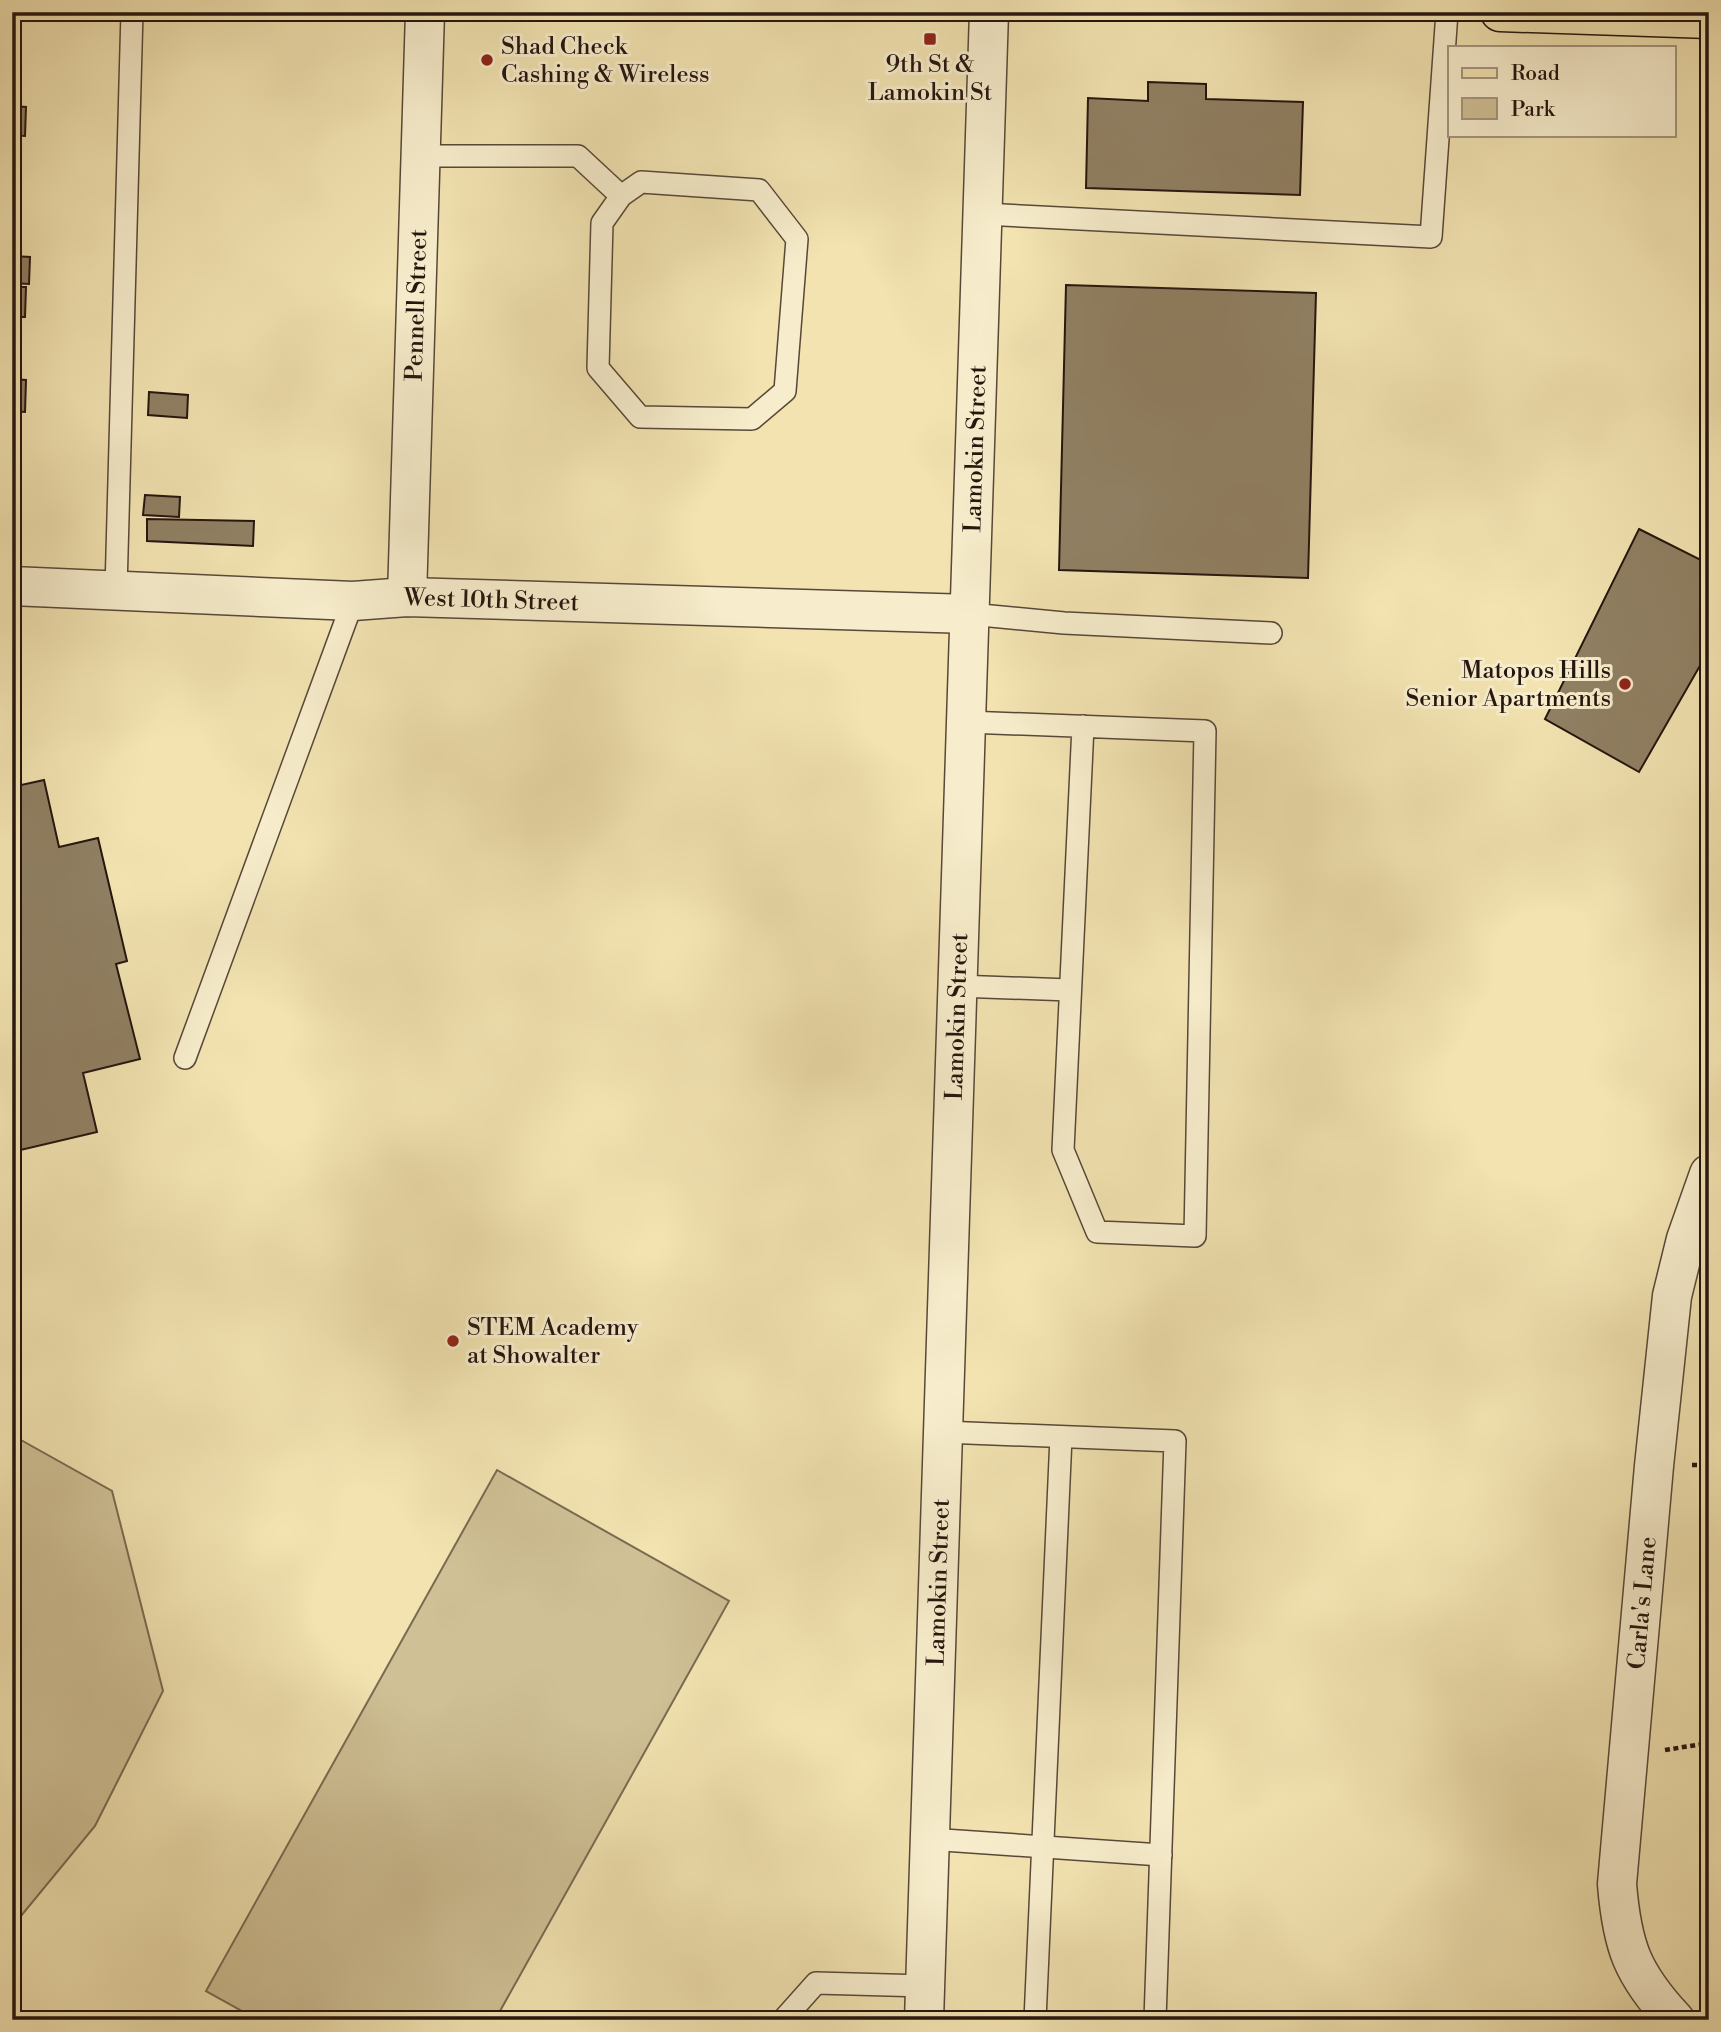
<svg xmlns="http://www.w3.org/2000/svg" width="1721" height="2032" font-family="'Libre Bodoni',serif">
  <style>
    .green { fill: #cfc095; stroke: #7a6a52; stroke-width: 2 }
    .building { fill: #908063; stroke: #25150f; stroke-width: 2 }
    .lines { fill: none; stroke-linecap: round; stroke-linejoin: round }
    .service-casing { stroke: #584838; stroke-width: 24 }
    .minor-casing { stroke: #584838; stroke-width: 41 }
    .primary-casing { stroke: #25150f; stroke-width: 41 }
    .path { stroke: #25150f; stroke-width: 4.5; stroke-dasharray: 5 3.5; stroke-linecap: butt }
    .service { stroke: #f7edcc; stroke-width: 21 }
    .minor { stroke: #f7edcc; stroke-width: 38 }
    .primary { stroke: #f2e3b1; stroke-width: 38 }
    .poi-dot { fill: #8f2418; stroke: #f7edcc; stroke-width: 2.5 }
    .labels { text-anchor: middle; stroke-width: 6; stroke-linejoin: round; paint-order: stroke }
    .poi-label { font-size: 24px; fill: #25150f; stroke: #f7edcc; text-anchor: start }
    .street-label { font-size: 24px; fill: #25150f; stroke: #f7edcc }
  </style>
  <rect width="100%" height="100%" fill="#f2e3b1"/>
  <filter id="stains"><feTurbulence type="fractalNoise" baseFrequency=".00286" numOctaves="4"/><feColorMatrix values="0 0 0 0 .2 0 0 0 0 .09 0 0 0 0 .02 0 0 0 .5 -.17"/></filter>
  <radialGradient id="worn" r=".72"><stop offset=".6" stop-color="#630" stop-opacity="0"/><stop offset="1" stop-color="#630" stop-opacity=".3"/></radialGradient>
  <g class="green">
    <path d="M 12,1435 L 112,1491 L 163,1691 L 95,1826 L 12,1927 Z"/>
    <path d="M 497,1470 L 729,1601 L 495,2020 L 258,2020 L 206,1991 Z"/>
  </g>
  <g class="building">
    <path d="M 1148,82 L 1206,84 L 1206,99 L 1303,102 L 1300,195 L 1086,188 L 1088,98 L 1148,101 Z"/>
    <path d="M 12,106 L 26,107 L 25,136 L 12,135 Z"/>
    <path d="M 12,256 L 30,257 L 29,284 L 12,283 Z"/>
    <path d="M 1066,285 L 1316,293 L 1308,578 L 1059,570 Z"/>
    <path d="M 12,287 L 26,287 L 25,317 L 12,317 Z"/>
    <path d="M 12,379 L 26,380 L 25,412 L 12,411 Z"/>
    <path d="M 149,392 L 188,395 L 187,418 L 148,415 Z"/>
    <path d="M 12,442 L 20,443 L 20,469 L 12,469 Z"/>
    <path d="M 12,475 L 20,476 L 20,503 L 12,503 Z"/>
    <path d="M 145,495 L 180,497 L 179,517 L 143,515 Z"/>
    <path d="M 147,519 L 254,521 L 253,546 L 147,541 Z"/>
    <path d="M 1639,529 L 1709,564 L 1709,650 L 1639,772 L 1545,719 Z"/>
    <path d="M 44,780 L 59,847 L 98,838 L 127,961 L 116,964 L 140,1059 L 83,1073 L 97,1132 L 12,1152 L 12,787 Z"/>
  </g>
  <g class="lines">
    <g class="service-casing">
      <g id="service">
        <path d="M 422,156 L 578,156 L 621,196 L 602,223 L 598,368 L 640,417 L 752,419 L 785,391 L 797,239 L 759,190 L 641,182 L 621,196"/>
        <path d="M 983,214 L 1431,237 L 1447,12"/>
        <path d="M 116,589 L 132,12"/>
        <path d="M 970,614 L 1064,623 L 1271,633"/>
        <path d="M 967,722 L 1205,731 L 1195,1236 L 1097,1232 L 1063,1150 L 1083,726"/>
        <path d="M 957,986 L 1070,990"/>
        <path d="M 185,1058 L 353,601"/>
        <path d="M 943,1432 L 1175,1441 L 1155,2020"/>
        <path d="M 929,1839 L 1161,1855"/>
        <path d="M 783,2020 L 816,1983 L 925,1986"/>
        <path d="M 1035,2020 L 1061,1437"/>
      </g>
    </g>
    <g class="minor-casing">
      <g id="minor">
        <path id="s1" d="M 12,586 L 353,601 L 407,597 L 970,614"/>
        <path id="s2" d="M 407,597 L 425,12"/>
        <path id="s3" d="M 924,2020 L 989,12"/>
        <path id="s4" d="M 1675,2020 C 1632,1974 1622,1946 1617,1884 L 1654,1466 L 1672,1296 L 1686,1239 L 1709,1174"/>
      </g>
    </g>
    <g class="primary-casing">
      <path id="primary" d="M 1500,12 L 1709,19"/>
    </g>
    <g class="path">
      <path d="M 1692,1465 L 1709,1465"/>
      <path d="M 1665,1750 L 1709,1743"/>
    </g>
    <use href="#service" class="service"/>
    <use href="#minor" class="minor"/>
    <use href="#primary" class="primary"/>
  </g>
  <g class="poi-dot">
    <rect x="923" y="32" width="14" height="14" rx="3.5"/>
    <circle cx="487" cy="60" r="7"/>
    <circle cx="1625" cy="684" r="7"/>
    <circle cx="453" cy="1341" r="7"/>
  </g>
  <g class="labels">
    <g class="poi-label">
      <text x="501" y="54">Shad Check<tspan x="501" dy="28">Cashing &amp; Wireless</tspan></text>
      <text x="930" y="72" text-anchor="middle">9th St &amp;<tspan x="930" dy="28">Lamokin St</tspan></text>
      <text x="1611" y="678" text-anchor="end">Matopos Hills<tspan x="1611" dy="28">Senior Apartments</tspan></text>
      <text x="467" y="1335">STEM Academy<tspan x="467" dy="28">at Showalter</tspan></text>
    </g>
    <g class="street-label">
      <text dy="8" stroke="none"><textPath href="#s2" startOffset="292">Pennell Street</textPath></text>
      <text dy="8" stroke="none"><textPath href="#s3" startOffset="1572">Lamokin Street</textPath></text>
      <text dy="8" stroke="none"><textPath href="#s1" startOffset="480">West 10th Street</textPath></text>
      <text dy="8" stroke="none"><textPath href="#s3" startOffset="1004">Lamokin Street</textPath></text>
      <text dy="8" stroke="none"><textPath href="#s3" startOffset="438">Lamokin Street</textPath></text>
      <text dy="8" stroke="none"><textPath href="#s4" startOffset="434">Carla's Lane</textPath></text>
    </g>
  </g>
  <rect width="1721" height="2032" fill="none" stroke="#f2e3b1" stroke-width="42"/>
  <rect x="14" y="14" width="1693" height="2004" fill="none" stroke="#25150f" stroke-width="3.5"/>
  <rect x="21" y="21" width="1679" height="1990" fill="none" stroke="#25150f" stroke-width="2"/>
  <rect x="1448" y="46" width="228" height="91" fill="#f7edcc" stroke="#a39780" stroke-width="2"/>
  <rect x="1462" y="68" width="35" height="10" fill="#f2e3b1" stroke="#a39780" stroke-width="2"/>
  <text x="1511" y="80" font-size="21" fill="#25150f">Road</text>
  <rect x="1462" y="98" width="35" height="21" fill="#cfc095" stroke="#a39780" stroke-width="2"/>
  <text x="1511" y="116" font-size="21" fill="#25150f">Park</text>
  <rect width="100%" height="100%" filter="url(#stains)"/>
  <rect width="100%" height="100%" fill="url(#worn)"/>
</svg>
